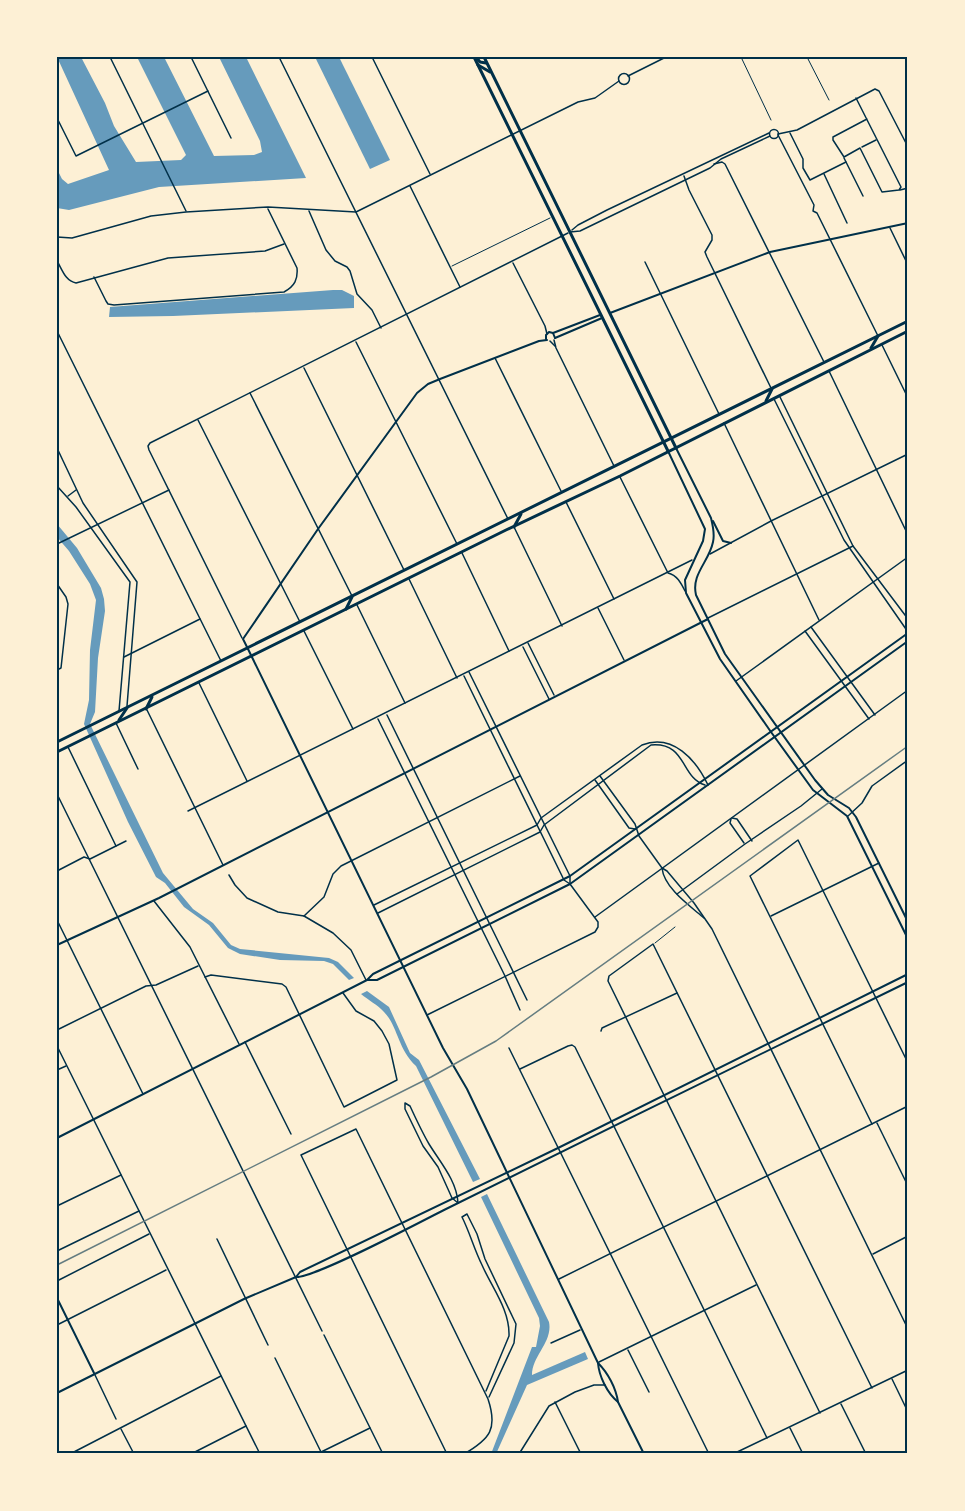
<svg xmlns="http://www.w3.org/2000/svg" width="965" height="1511" font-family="'Fira Sans Condensed',sans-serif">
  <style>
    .water { fill: #669bbc }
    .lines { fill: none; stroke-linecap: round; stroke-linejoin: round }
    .service { stroke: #003049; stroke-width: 1 }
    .minor { stroke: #003049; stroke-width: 1.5 }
    .tertiary { stroke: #003049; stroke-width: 2 }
    .secondary { stroke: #003049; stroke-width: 2 }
    .primary { stroke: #003049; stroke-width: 3 }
    .rail { stroke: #657d81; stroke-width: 1.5 }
    .neatline { fill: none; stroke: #003049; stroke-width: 2 }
  </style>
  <rect width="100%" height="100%" fill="#fdf0d5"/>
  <g class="water">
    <path d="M 57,57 L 81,57 L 105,103 L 114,126 L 136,162 L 181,160 L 186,155 L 137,57 L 164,57 L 214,156 L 254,155 L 262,152 L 260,141 L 219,57 L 246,57 L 306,178 L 159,187 L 69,210 L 57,208 L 57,169 L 62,179 L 68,184 L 109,170 Z"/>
    <path d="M 315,57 L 339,57 L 390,160 L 370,169 Z"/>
    <path d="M 333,290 L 342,290 L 354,296 L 354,308 L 173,316 L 109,317 L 110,307 Z"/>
    <path d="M 57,524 L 77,548 L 101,588 L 104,599 L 105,611 L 98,658 L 95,712 L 90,724 L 163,873 L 193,909 L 213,923 L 231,945 L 240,949 L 329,958 L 338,962 L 354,978 L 349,980 L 333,964 L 324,961 L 280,960 L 240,954 L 228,948 L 209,925 L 184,907 L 165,883 L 156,877 L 128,822 L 84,724 L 89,700 L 90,650 L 96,600 L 90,584 L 69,551 L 57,537 Z"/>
    <path d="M 367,991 L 389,1007 L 410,1053 L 419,1060 L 480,1179 L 473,1182 L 416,1066 C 397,1048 398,1026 384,1012 C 378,1005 368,1000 361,994 Z"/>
    <path d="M 487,1194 L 549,1322 C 553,1342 532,1356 532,1375 L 585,1352 L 588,1359 L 527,1385 L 496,1454 L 491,1454 L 532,1347 L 536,1347 L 540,1326 L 539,1318 L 481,1197 Z"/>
  </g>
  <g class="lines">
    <g class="service">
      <path d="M 741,57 L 771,120"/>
      <path d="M 807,57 L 829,100"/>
      <path d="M 452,266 L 550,218"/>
      <path d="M 655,943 L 675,927"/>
    </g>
    <g class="minor">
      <path d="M 110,57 L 186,211"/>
      <path d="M 191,57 L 231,138"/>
      <path d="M 279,57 L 508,519"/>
      <path d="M 372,57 L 430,174"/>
      <circle cx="624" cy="79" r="5.5"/>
      <path d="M 628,76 L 666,57"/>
      <path d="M 856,98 L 901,187 L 899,190 L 882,192 L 860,148 L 844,157 L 833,140 L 833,137 L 867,119"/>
      <path d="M 57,118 L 76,156 L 208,91"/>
      <circle cx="774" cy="134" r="4.5"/>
      <path d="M 790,133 L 803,159 L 803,168 L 810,180 L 846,162"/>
      <path d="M 778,134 L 797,130 L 875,89 L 879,91 L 908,147"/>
      <path d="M 778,135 L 814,205 L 813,211 L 817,213 L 878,336"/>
      <path d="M 862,147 L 876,140"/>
      <path d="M 844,158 L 863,196"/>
      <path d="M 714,164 L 722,162 L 725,164 L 824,362"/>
      <path d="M 824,174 L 847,223"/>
      <path d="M 684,176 L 689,190 L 712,235 L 712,240 L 705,252 L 707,257 L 771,388"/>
      <path d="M 410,186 L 460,287"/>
      <path d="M 900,190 L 908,188"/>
      <path d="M 309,211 L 326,250 L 335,261 L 347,267 L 350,271 L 357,294 L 372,310 L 381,328"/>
      <path d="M 890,228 L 908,265"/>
      <path d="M 572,230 L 578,225 L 607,210 L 769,133"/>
      <path d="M 570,232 L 580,231 L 710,168 L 721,159 L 770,136"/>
      <path d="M 57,237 L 72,238 L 151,216 L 186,212 L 268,207 L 356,212 L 578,102 L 595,98 L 619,81"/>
      <path d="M 57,261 C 62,269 65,281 76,283 L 168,258 L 265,251 L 284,244"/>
      <path d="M 645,262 L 719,414"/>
      <path d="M 513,263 L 545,326 L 547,334"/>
      <path d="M 94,277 L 106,301 L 108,304 L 114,305 L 284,292 C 295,286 298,279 297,268 L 268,209"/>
      <path d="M 57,331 L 221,661"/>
      <path d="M 554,340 L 556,348 L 614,466"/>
      <path d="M 550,341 L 555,346"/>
      <path d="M 356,342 L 457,544"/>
      <path d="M 882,345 L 908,398"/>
      <path d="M 495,358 L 561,491"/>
      <path d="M 304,368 L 404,570"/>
      <path d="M 829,371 L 908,535"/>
      <path d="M 250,393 L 352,596"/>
      <path d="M 780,397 L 853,546 L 908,619"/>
      <path d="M 774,399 L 844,540 L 908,632"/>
      <path d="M 198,420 L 300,622"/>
      <path d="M 724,423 L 819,620"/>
      <path d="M 57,448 L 83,503 L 137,582 L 127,706"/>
      <path d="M 620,477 L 668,573 C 677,575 681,583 685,591"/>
      <path d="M 57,486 L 76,507 L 130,582 L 119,711"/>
      <path d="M 68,496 L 76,490"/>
      <path d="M 566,502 L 614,599"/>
      <path d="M 514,527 L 562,626"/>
      <path d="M 57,544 L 169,490"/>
      <path d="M 462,553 L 509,651"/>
      <path d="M 710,554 L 771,521 L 908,454"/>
      <path d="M 409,579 L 457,678"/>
      <path d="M 57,584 L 66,597 L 68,604 L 61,668 L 57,670"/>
      <path d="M 357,605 L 405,703"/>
      <path d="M 598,608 L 624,660"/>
      <path d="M 708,618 L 853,546"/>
      <path d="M 811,627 L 875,715"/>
      <path d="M 304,631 L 353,729"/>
      <path d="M 805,631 L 869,719"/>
      <path d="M 242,638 L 149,450 L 148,446 L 150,443 L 568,233"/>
      <path d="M 528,643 L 554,695"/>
      <path d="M 523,647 L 549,699"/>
      <path d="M 124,657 L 200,619"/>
      <path d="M 469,672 L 570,876 L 570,883"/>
      <path d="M 736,681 L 908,557"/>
      <path d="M 199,683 L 247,781"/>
      <path d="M 147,710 L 223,865"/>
      <path d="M 387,715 L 527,1000"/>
      <path d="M 378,719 L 505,976 L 520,1010"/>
      <path d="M 116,723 L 138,769"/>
      <path d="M 68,747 L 116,846"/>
      <path d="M 600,776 L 635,824 L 639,836 L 662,868 L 667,871 L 694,903 L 712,929 L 908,1329"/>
      <path d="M 595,780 L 629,828 L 635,829"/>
      <path d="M 57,794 L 322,1331"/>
      <path d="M 188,811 L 692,560"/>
      <path d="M 848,816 L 862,803 L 872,786 L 908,760"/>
      <path d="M 732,818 L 737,819 L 752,841"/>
      <path d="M 731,819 L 730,823 L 744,843"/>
      <path d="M 662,868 C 664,888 690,906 704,918"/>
      <path d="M 57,871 L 84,857 L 90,859 L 126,841"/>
      <path d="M 229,875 L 235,885 L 247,898 L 278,912 L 304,916 L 333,933 L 351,950 L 366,980"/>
      <path d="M 677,894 L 745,844 L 801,806 L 822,789"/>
      <path d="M 154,901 L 190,947 L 239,1044"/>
      <path d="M 374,905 L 537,825 L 541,818 L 642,745 C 673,733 696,760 708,785"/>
      <path d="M 378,913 L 540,832 L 544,825 L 651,745 C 687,742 680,777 705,785"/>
      <path d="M 304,916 L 324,897 L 333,874 L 341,866 L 520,776"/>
      <path d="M 771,916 L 879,863"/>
      <path d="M 595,917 L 908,690"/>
      <path d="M 57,920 L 143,1094"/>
      <path d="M 205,977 L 211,975 L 282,984 L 286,987 L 344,1107 L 397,1080 L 389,1044 L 382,1031 L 374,1021 L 356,1011 L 343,993"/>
      <path d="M 427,1015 L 595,932 L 598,927 L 598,922 L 570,884 L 564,880 L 464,676"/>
      <path d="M 57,1030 L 146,986 L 156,985 L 198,966"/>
      <path d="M 601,1031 L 602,1028 L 677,993"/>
      <path d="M 245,1042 L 291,1134"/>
      <path d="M 57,1046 L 260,1454"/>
      <path d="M 509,1048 L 709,1454"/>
      <path d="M 520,1069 L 568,1046 L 572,1045 L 575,1047 L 767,1438"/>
      <path d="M 57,1070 L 66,1066"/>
      <path d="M 405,1103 L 410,1106 C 416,1119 422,1132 429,1144 C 440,1162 457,1181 458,1203 L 452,1198 L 438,1167 L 423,1146 L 405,1109 Z"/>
      <path d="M 877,1123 L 908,1186"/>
      <path d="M 872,1124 L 750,876 L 798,840 L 908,1063"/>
      <path d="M 57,1206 L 121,1175"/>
      <path d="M 217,1239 L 268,1345"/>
      <path d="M 57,1251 L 139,1211"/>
      <path d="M 873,1254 L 908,1236"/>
      <path d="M 559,1279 L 908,1106"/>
      <path d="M 57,1281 L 149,1234"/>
      <path d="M 57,1325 L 166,1270"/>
      <path d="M 324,1335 L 383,1454"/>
      <path d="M 551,1343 L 580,1330"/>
      <path d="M 628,1350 L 649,1392"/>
      <path d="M 275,1358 L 321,1452"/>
      <path d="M 599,1362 L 756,1285"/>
      <path d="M 95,1375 L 116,1419"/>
      <path d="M 892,1379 L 908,1412"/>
      <path d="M 486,1391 L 509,1336 C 510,1310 492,1288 482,1265 C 474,1249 470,1233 462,1217 L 467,1214 L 477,1234 L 485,1259 L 516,1324 L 514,1343 L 489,1397"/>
      <path d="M 555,1402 L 581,1454"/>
      <path d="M 841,1404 L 866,1454"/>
      <path d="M 820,1413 L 608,981 L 609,976 L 653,944 L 872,1388"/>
      <path d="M 790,1428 L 803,1454"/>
      <path d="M 121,1429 L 134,1454"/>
      <path d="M 70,1454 L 221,1376"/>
      <path d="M 191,1454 L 246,1426"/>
      <path d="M 317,1454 L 370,1428"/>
      <path d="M 447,1454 L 301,1155 L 356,1129 L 488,1399 C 498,1429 490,1439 464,1454"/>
      <path d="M 519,1454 L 549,1406 L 575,1392 L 594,1385 L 605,1385"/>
      <path d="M 733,1454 L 908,1370"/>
    </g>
    <g class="tertiary">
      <path d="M 610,313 L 770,252 L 908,223"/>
      <path d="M 553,333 L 600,315"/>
      <path d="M 555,338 L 602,318"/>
      <path d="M 546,339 L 546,335 L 549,332 L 553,333 L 555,338"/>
      <path d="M 248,649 L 243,639 L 318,529 L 417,393 L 428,384 L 440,379 L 539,341 L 547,340"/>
      <path d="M 57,1298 L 94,1373"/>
    </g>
    <g class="secondary">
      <path d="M 676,448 L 711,518 C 713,526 715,534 713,542 C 709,562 691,574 696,595 L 725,654 L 815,780 L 828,795 L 849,808 L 856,817 L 908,922"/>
      <path d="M 668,451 L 705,529 L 703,541 L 685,580 L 686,593 L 720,659 L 771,732 L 813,790 L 847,816 L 908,939"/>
      <path d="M 713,521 L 723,541 L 731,543"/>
      <path d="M 248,649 L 443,1048 L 467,1089 L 598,1363 C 608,1373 616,1388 618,1402"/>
      <path d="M 57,945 L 159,898 L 708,619"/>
      <path d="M 367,980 L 377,980 L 570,884 L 908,641"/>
      <path d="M 57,1138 L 367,980 L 373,974 L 570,876 L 908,633"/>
      <path d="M 296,1277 C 315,1278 420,1222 444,1210 C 598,1133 754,1058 908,982"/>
      <path d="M 598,1363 C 599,1376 607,1393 618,1402 L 644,1454"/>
      <path d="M 57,1393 L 244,1299 L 296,1277 L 300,1272 L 558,1148 L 908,974"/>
    </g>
    <g class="primary">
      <path d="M 474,57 L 668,451"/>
      <path d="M 476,57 L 480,62 L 486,63"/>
      <path d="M 484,57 L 676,448"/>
      <path d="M 478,65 L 490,72"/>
      <path d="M 871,348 L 878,336"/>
      <path d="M 766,401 L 772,389"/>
      <path d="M 514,527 L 521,514"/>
      <path d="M 346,609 L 352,597"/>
      <path d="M 146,709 L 152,697"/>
      <path d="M 119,720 L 127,708"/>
      <path d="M 57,742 L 908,321"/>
      <path d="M 57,752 L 506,530 L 620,476 L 908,331"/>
    </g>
    <path class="rail" d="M 57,1265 L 431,1077 L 496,1041 L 908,746"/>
  </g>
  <rect width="965" height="1511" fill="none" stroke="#fdf0d5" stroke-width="117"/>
  <rect x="58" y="58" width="848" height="1394" class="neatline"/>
</svg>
